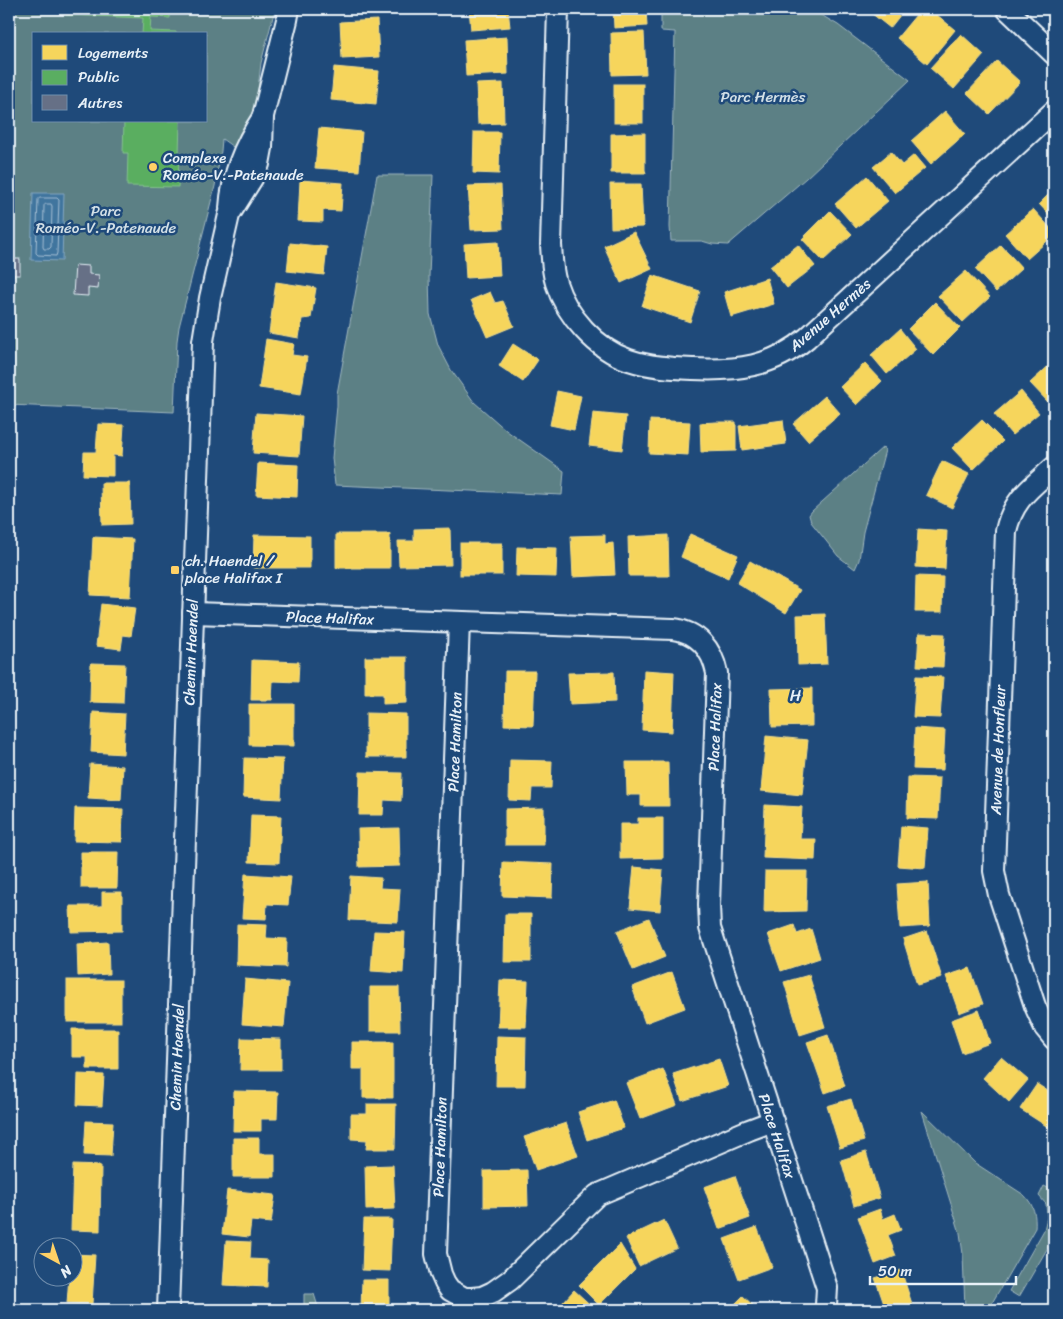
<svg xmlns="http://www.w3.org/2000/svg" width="1063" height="1319" font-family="Sriracha,sans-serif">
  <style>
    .green { fill: #5b8085; stroke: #a2b8be; fill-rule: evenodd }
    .water { fill: #41759e; stroke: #84a7c2 }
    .homes { fill: #f6d55c; stroke: #f2dd8b }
    .public { fill: #5aae61; stroke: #85c28e }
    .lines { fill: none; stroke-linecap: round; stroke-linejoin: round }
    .shore { stroke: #a5bfd4; stroke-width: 1 }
    .building { fill: #667086; stroke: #e8f1f8 }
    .street-casing { stroke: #e8f1f8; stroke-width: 24 }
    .street { stroke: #1f4a7a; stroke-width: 20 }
    .poi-dot { fill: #ffd166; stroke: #1f4a7a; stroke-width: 2 }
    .labels { text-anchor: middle; stroke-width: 5; stroke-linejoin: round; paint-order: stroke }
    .park-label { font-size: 15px; fill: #d3e0e7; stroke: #1f4a7a }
    .poi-label { font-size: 15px; fill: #e8f1f8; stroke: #1f4a7a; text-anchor: start }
    .street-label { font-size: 15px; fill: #e8f1f8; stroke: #1f4a7a }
    .neighbourhood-label { font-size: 16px; letter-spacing: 1px; fill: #e8f1f8; stroke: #1f4a7a }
  </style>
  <rect width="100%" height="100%" fill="#1f4a7a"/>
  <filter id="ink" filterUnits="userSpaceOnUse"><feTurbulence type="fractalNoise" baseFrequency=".02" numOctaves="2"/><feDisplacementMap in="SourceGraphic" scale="10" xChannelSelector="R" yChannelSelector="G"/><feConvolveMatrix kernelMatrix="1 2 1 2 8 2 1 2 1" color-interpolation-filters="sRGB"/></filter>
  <g filter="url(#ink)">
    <g class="green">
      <path d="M 9,9 L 275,9 L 261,63 L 256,106 L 252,123 L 236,149 L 222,139 L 221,151 L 215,186 L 179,327 L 177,341 L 174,412 L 9,405 ZM 34,34 L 206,34 L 206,121 L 34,121 Z"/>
      <path d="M 661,9 L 811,9 L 838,25 L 910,80 L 806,178 L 728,245 L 712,244 L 702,241 L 671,241 L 670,227 L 675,32 L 661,31 Z"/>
      <path d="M 377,175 L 433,175 L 429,276 L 430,314 L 438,345 L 451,370 L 474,402 L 507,431 L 564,471 L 562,495 L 335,485 L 332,458 L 337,406 L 337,394 Z"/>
      <path d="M 883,447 L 885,450 L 863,532 L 859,560 L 855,569 L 838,556 L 811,522 L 809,515 L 812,511 Z"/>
      <path d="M 922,1111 L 975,1163 L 1024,1195 C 1034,1205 1036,1215 1035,1228 L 988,1310 L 965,1310 L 963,1254 L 960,1233 Z"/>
      <path d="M 1044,1186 L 1054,1191 L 1054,1237 L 1019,1297 L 1009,1291 L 1044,1230 L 1047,1217 L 1046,1204 L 1039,1196 Z"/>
      <path d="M 304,1294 L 314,1294 L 319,1310 L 304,1310 Z"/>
    </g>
    <path class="water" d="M 33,193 L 64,193 L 62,261 L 31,260 Z"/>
    <g class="homes">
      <path d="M 469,9 L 508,9 L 510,27 L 471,30 Z"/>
      <path d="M 613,9 L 646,9 L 647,26 L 614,28 Z"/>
      <path d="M 866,9 L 905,9 L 890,28 Z"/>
      <path d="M 921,9 L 930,9 L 955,30 L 927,64 L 897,38 Z"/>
      <path d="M 377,20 L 379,57 L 342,59 L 340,22 Z"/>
      <path d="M 644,32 L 646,74 L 612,75 L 611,33 Z"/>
      <path d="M 961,34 L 984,55 L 954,89 L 930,68 Z"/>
      <path d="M 507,37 L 508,74 L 466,76 L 464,40 Z"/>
      <path d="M 997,61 L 1020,82 L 989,114 L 967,93 Z"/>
      <path d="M 334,67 L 379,71 L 376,104 L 331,100 Z"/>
      <path d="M 503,83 L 504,123 L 478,124 L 476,84 Z"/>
      <rect x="614" y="84" width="29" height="39"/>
      <path d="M 945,111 L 965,134 L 931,164 L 911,141 Z"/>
      <path d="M 319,128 L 362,132 L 359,171 L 315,168 Z"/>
      <path d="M 474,132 L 500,132 L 499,174 L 473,173 Z"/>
      <path d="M 645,133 L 645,170 L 646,173 L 611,173 L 611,134 Z"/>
      <path d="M 891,152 L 902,165 L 914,155 L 925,168 L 895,193 L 873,167 Z"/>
      <path d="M 867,176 L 888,201 L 856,228 L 835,204 Z"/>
      <path d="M 300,180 L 343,183 L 341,211 L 323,210 L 323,222 L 298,221 Z"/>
      <path d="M 610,184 L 641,184 L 643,227 L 611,228 Z"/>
      <path d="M 501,185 L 503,229 L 471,230 L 468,186 Z"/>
      <path d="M 1054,189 L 1054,220 L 1039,204 Z"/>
      <path d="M 1033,209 L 1054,232 L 1054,235 L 1027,259 L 1005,234 Z"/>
      <path d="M 830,211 L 852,234 L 823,261 L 802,239 Z"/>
      <path d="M 634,232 L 652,269 L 621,283 L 604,246 Z"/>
      <path d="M 498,242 L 500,276 L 466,278 L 464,244 Z"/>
      <path d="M 290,243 L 327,247 L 324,275 L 287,271 Z"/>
      <path d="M 798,245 L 815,266 L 787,288 L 770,267 Z"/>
      <path d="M 1001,245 L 1022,268 L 996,292 L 975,269 Z"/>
      <path d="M 966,271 L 990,297 L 963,322 L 938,296 Z"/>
      <path d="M 652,275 L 700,291 L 690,322 L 642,306 Z"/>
      <path d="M 767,278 L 774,304 L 731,317 L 724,292 Z"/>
      <path d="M 276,282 L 316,288 L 311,318 L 302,319 L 299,338 L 269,333 Z"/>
      <path d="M 490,292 L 495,303 L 503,301 L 514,326 L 487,337 L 471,300 Z"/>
      <path d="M 935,302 L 960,328 L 933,355 L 908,329 Z"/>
      <path d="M 900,329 L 916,349 L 887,374 L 871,355 Z"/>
      <path d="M 266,339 L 294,344 L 292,355 L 307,357 L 301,394 L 259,388 Z"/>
      <path d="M 513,344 L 538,360 L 523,382 L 499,366 Z"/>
      <path d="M 1054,361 L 1054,398 L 1049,403 L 1030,383 Z"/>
      <path d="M 865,363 L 882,381 L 857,405 L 840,387 Z"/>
      <path d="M 557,391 L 581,396 L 574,430 L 550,425 Z"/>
      <path d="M 1021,391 L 1039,413 L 1012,435 L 994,414 Z"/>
      <path d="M 825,396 L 840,413 L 808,441 L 793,424 Z"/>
      <path d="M 256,413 L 302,416 L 299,456 L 253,453 Z"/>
      <path d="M 593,413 L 626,416 L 622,450 L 589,446 Z"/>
      <path d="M 650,420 L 690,422 L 688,455 L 649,453 Z"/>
      <path d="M 783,420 L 786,444 L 742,450 L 739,426 Z"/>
      <path d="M 982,420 L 1003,441 L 973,470 L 952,448 Z"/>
      <path d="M 716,422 L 736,422 L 736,451 L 701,452 L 700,423 Z"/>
      <path d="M 98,424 L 124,425 L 122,456 L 113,455 L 113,476 L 83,475 L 84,452 L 96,452 Z"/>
      <path d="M 942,461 L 969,474 L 952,508 L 926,495 Z"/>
      <path d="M 258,463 L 298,465 L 297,497 L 256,495 Z"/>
      <path d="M 101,483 L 130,483 L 131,524 L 102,525 Z"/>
      <path d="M 450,528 L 451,565 L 399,566 L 398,541 L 414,541 L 414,529 Z"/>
      <path d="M 918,529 L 947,531 L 945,569 L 916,567 Z"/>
      <rect x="336" y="534" width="54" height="34"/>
      <path d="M 690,534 L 738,555 L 728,578 L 681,557 Z"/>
      <path d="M 254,535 L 310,536 L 310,568 L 253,568 Z"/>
      <path d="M 605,535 L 605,544 L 613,543 L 615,575 L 573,577 L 571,536 Z"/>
      <path d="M 668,535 L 669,576 L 629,576 L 628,537 Z"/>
      <path d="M 93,537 L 133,539 L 130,597 L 90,595 Z"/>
      <rect x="460" y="543" width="42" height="32"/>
      <path d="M 517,547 L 557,548 L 556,577 L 516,576 Z"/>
      <path d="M 750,561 L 800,590 L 786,613 L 737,583 Z"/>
      <path d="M 916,576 L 943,577 L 942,612 L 915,612 Z"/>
      <path d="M 101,604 L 135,608 L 131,636 L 123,635 L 121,649 L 96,646 Z"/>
      <path d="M 825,614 L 827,664 L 798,665 L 797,615 Z"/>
      <path d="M 919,633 L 945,634 L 943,667 L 917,666 Z"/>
      <path d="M 365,657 L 407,657 L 407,703 L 383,704 L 383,694 L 365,694 Z"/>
      <path d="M 252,660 L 299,662 L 298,682 L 273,681 L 272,700 L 251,700 Z"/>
      <path d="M 91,663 L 125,664 L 123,703 L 90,702 Z"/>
      <path d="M 644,670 L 674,672 L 672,732 L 642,730 Z"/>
      <path d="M 505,671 L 535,671 L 533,726 L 504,725 Z"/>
      <path d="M 614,672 L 615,702 L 570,704 L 568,673 Z"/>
      <path d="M 916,676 L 943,677 L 940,718 L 913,717 Z"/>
      <path d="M 812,688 L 812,726 L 772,727 L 771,689 Z"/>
      <path d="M 249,704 L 294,704 L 294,746 L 249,745 Z"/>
      <path d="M 93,712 L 125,714 L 123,754 L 91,752 Z"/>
      <path d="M 366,713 L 406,714 L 406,757 L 366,757 Z"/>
      <path d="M 915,728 L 945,730 L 943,770 L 913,769 Z"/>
      <path d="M 766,736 L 808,740 L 802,795 L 761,791 Z"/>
      <path d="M 244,758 L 283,759 L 281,799 L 243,797 Z"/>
      <path d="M 510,760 L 552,761 L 551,788 L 532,788 L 531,801 L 509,800 Z"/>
      <path d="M 626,762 L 668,762 L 669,806 L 641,806 L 641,795 L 627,795 Z"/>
      <path d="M 90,764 L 123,766 L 121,800 L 88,798 Z"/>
      <path d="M 360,772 L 402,773 L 401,801 L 384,800 L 383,815 L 359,815 Z"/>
      <path d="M 908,777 L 940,778 L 938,819 L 907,818 Z"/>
      <path d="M 765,805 L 802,807 L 800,839 L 816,839 L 815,860 L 763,858 Z"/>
      <path d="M 75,808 L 123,809 L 122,842 L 74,841 Z"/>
      <path d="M 544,808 L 544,845 L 505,845 L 505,809 Z"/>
      <path d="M 251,815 L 281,816 L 279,863 L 249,862 Z"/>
      <path d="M 638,818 L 663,818 L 663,858 L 620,859 L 620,824 L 638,824 Z"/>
      <path d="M 901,826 L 928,828 L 925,868 L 898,866 Z"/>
      <path d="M 399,828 L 400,866 L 359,867 L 358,829 Z"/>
      <path d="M 81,852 L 118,852 L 117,888 L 81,888 Z"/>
      <path d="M 503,862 L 553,864 L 552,898 L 502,896 Z"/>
      <path d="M 634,867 L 663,870 L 660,911 L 630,908 Z"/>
      <path d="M 765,871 L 807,871 L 806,911 L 764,912 Z"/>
      <path d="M 245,874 L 291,877 L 288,905 L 267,904 L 266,919 L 242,918 Z"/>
      <path d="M 351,876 L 381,878 L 380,888 L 400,889 L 398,922 L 349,920 Z"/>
      <path d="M 928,882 L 930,926 L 900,928 L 897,884 Z"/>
      <path d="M 102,892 L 122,892 L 122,931 L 71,932 L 70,906 L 102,906 Z"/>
      <path d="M 505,914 L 531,914 L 531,962 L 504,962 Z"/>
      <path d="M 649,918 L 665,957 L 633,970 L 617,931 Z"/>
      <path d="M 237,924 L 267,925 L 266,938 L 287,939 L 286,967 L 236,965 Z"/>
      <path d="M 794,925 L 797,934 L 811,929 L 820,958 L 781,971 L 768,934 Z"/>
      <path d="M 374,931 L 405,932 L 403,973 L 371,971 Z"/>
      <path d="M 927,931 L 942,978 L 917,985 L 903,939 Z"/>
      <path d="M 108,942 L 109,974 L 78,976 L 77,944 Z"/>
      <path d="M 970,968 L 983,1004 L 959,1013 L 946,976 Z"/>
      <path d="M 672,972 L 685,1008 L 645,1023 L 632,987 Z"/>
      <path d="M 809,975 L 825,1027 L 800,1035 L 784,982 Z"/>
      <path d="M 245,979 L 288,983 L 284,1027 L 242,1024 Z"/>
      <rect x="67" y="980" width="54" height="42"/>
      <path d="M 500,980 L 528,981 L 526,1027 L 498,1027 Z"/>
      <path d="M 370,987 L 399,987 L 400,1031 L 370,1031 Z"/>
      <path d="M 979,1010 L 990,1043 L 962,1053 L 951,1020 Z"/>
      <path d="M 72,1029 L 118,1029 L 118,1069 L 87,1069 L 87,1057 L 72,1057 Z"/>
      <path d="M 828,1035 L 845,1086 L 825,1093 L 807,1042 Z"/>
      <path d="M 497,1036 L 526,1037 L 525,1086 L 496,1086 Z"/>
      <path d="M 241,1038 L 281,1039 L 281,1070 L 240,1070 Z"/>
      <path d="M 352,1042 L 393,1042 L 393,1098 L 363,1098 L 363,1069 L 352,1069 Z"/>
      <path d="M 1001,1057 L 1028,1080 L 1009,1102 L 983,1078 Z"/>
      <path d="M 719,1059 L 728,1086 L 682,1101 L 673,1074 Z"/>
      <path d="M 663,1069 L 677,1105 L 640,1119 L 626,1083 Z"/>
      <path d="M 78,1074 L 104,1075 L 102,1106 L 77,1105 Z"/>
      <path d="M 1037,1084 L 1054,1095 L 1054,1124 L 1051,1129 L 1020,1109 Z"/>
      <path d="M 234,1091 L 278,1092 L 277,1119 L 261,1119 L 261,1131 L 233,1131 Z"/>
      <path d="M 851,1099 L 864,1141 L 840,1148 L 827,1106 Z"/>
      <path d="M 614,1100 L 624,1128 L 587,1140 L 578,1112 Z"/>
      <path d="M 367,1104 L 396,1104 L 395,1149 L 366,1149 L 367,1140 L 351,1139 L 351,1114 L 367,1114 Z"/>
      <path d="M 86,1121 L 113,1122 L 111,1156 L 84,1155 Z"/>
      <path d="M 566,1123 L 578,1156 L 536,1170 L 524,1137 Z"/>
      <path d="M 233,1138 L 259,1138 L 259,1154 L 275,1154 L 275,1177 L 233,1177 Z"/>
      <path d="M 866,1152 L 880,1198 L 854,1206 L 841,1160 Z"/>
      <path d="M 73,1165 L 101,1166 L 100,1231 L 71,1230 Z"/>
      <path d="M 393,1165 L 395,1209 L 366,1210 L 365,1166 Z"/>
      <path d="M 527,1170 L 528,1206 L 484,1207 L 484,1171 Z"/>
      <path d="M 735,1176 L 750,1218 L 719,1229 L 704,1187 Z"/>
      <path d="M 227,1190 L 275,1195 L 271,1223 L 251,1221 L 249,1237 L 222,1234 Z"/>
      <path d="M 880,1209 L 883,1219 L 895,1214 L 901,1230 L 888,1235 L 896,1256 L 875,1264 L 858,1217 Z"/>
      <path d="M 364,1219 L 392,1219 L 390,1271 L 362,1270 Z"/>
      <path d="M 664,1220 L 677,1248 L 639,1266 L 626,1238 Z"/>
      <path d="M 757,1227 L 772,1267 L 739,1279 L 724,1239 Z"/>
      <path d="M 226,1241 L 251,1242 L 250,1259 L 268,1260 L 267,1287 L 223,1285 Z"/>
      <path d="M 620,1244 L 635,1269 L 599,1305 L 579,1285 Z"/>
      <path d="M 72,1254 L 95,1255 L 92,1304 L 67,1303 L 69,1276 L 72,1276 Z"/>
      <path d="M 901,1270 L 914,1310 L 886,1310 L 875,1278 Z"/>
      <path d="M 362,1280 L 389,1280 L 389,1310 L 361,1310 Z"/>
      <path d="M 574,1290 L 596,1310 L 556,1310 Z"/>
      <path d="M 743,1296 L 758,1310 L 729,1310 Z"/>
      <path d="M 223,1306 L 265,1310 L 222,1310 Z"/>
    </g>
    <g class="public">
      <path d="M 66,9 L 170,9 L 170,18 L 151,17 L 150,31 L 176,32 L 176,34 L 142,34 L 143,18 L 66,15 Z"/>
      <path d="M 124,121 L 180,121 L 178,187 L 127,186 L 128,153 L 123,153 Z"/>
    </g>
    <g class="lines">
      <g class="shore">
        <path d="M 40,198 L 57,198 L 59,200 L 57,253 L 56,256 L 38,255 L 36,253 L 38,200 Z"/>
        <path d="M 46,204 L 51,204 L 52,206 L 51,247 L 49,249 L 44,249 L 43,247 L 44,206 Z"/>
      </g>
    </g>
    <g class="building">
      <rect x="9" y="259" width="11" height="16"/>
      <path d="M 75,265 L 89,266 L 89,274 L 99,275 L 98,289 L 88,288 L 88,296 L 73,295 Z"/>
    </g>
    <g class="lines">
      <g class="street-casing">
        <g id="street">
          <path d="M 558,9 L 551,245 C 552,258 552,271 556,283 C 566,315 597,350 629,360 C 650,367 672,368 693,369 C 736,371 773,367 807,338 L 1054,111"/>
          <path d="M 1007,9 L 1054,54"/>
          <path d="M 230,208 C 232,175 245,144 263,117"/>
          <path d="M 1054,467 C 1031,488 1013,499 1006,531 L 994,871 L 999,895 L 1035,1006 L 1045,1028 L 1054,1039"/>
          <path d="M 193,613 L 673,629 C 698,632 712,649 717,673 L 709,905 L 710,928 L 827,1288 L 826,1305 L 825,1310"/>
          <path d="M 459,622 L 436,1254 L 441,1274 L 445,1283 L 450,1290 L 464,1298 L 472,1298 L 482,1297 L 493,1292 L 510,1280 L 597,1195 L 749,1130 L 773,1121"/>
          <path d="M 168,1310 L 203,341 L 210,298 L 229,215 L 253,177 L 259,164 L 262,148 L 263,116 L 287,20 L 289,9"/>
        </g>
      </g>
      <use href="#street" class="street"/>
    </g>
  </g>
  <g class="poi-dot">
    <circle cx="153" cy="167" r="5"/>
    <rect x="170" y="565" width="10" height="10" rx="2.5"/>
  </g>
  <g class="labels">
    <g class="park-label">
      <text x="763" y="102">Parc Hermès</text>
      <text x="106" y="216">Parc<tspan x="106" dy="17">Roméo-V.-Patenaude</tspan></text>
    </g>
    <g class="poi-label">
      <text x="163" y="163">Complexe<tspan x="163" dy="17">Roméo-V.-Patenaude</tspan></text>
      <text x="185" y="566">ch. Haendel /<tspan x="185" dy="17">place Halifax I</tspan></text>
    </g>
    <g class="street-label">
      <text transform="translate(830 315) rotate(-41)" y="5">Avenue Hermès</text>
      <text transform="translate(330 618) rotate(2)" y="5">Place Halifax</text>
      <text transform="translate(191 652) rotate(-88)" y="5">Chemin Haendel</text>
      <text transform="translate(715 727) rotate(-88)" y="5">Place Halifax</text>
      <text transform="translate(455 742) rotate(-88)" y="5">Place Hamilton</text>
      <text transform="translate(998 750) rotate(-88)" y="5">Avenue de Honfleur</text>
      <text transform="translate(177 1057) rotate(-88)" y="5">Chemin Haendel</text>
      <text transform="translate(777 1136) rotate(72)" y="5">Place Halifax</text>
      <text transform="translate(440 1147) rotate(-88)" y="5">Place Hamilton</text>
    </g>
    <g class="neighbourhood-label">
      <text x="796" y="701">H</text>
    </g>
  </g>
  <rect width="1063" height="1319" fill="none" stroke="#1f4a7a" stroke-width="30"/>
  <rect x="15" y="15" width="1033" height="1289" fill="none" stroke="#e8f1f8" stroke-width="2" filter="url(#ink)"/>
  <rect x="32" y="32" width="175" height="90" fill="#1f4a7a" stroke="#6f8dac"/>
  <rect x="42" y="45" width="25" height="15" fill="#f6d55c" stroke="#6f8dac"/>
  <text x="78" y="58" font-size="15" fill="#e8f1f8">Logements</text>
  <rect x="42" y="70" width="25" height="15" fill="#5aae61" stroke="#6f8dac"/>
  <text x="78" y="82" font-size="15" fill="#e8f1f8">Public</text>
  <rect x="42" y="95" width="25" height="15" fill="#667086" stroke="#6f8dac"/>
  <text x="78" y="108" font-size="15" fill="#e8f1f8">Autres</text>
  <g transform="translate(58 1262) rotate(140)"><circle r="24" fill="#1f4a7a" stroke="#6f8dac"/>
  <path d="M0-4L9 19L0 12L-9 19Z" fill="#ffd166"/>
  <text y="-8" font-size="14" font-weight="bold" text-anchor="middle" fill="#e8f1f8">N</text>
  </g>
  <path d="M870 1276v8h146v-8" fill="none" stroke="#e8f1f8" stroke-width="2.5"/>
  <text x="878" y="1276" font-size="15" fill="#e8f1f8" stroke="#1f4a7a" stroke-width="4" paint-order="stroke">50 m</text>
</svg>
